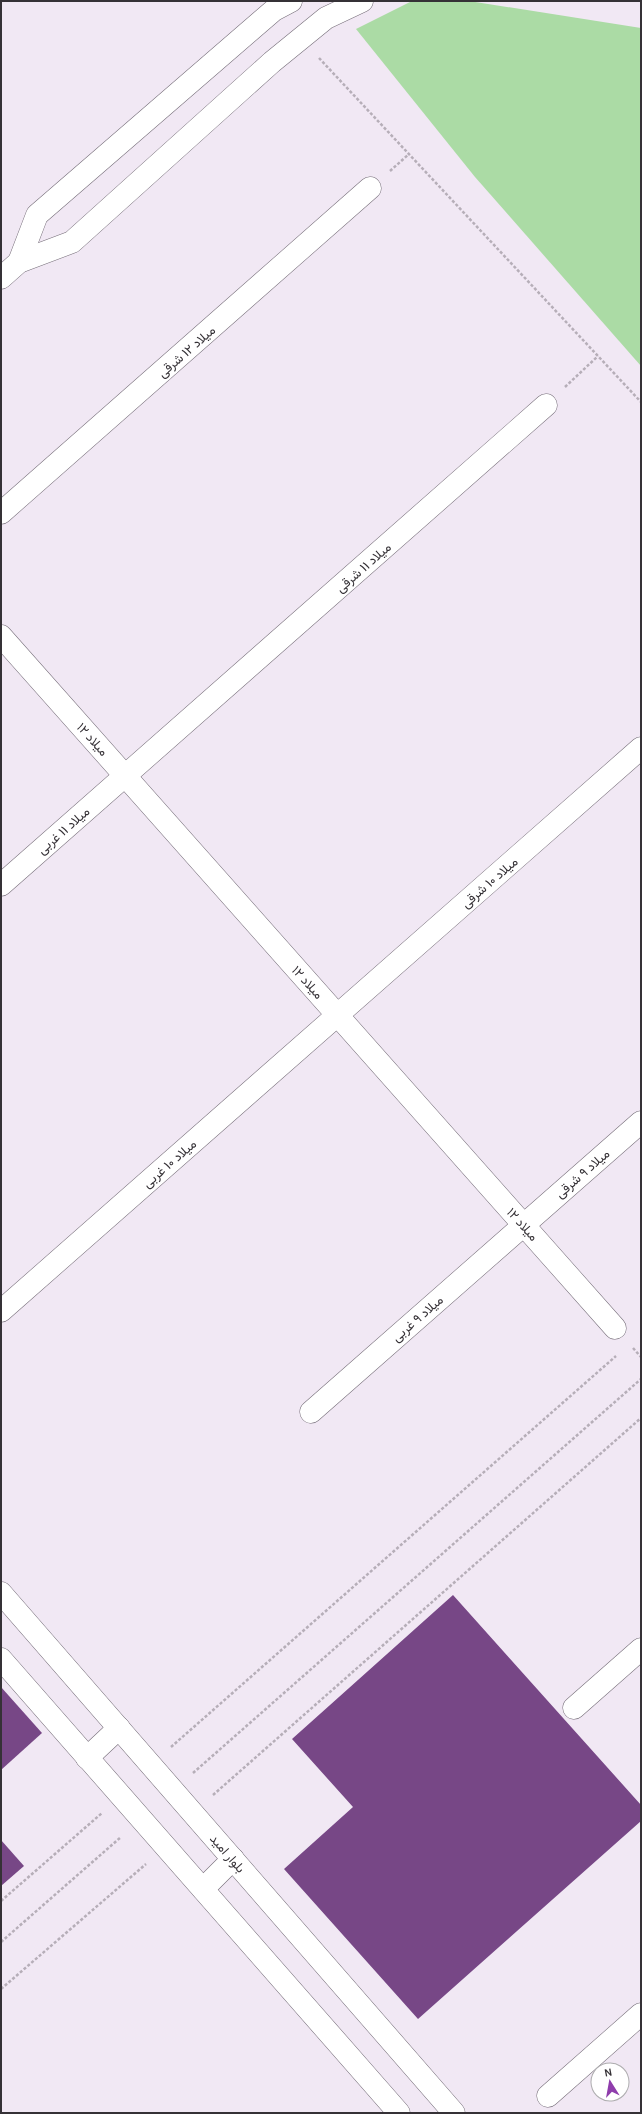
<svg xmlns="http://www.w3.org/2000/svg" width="642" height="2114" font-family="Karla,Vazirmatn,sans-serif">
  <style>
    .green { fill: #abdba5 }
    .building { fill: #774786 }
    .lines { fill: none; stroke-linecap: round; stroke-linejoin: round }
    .minor-casing { stroke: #756d78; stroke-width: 23 }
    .path { stroke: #b6aeb8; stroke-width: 2.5; stroke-dasharray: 3 2; stroke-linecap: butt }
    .minor { stroke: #fff; stroke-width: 22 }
    .labels { text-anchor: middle; stroke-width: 4; stroke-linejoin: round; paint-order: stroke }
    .street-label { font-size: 13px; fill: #353136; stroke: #fff }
  </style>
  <rect width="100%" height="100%" fill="#f1e8f4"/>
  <path class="green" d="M 412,1 L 469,1 L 641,28 L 641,366 L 475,177 L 356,29 Z"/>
  <g class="building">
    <path d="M 453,1595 L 641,1805 L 641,1821 L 418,2019 L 284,1869 L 353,1807 L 292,1739 Z"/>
    <path d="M 1,1687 L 42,1733 L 1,1770 Z"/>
    <path d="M 1,1840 L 24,1866 L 1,1886 Z"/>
  </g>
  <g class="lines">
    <g class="minor-casing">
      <g id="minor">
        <path d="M 19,262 L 37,215 L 274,10 L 291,1"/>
        <path d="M 1,278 L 19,262 L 72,242 L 272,62 L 326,18 L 362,1"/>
        <path d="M 1,513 L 370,188"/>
        <path d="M 1,636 L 615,1328"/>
        <path d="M 1,885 L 546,405"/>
        <path d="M 1,1311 L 641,748"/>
        <path d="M 311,1412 L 641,1122"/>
        <path d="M 1,1593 L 454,2113"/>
        <path d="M 1,1659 L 399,2113"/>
        <path d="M 574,1708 L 641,1649"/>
        <path d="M 87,1758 L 119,1728"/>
        <path d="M 203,1889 L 233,1859"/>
        <path d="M 548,2096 L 641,2014"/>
      </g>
    </g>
    <g class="path">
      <path d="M 319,58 L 641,402"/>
      <path d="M 390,171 L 409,154"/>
      <path d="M 565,387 L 598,356"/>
      <path d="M 633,1348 L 641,1357"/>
      <path d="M 171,1747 L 616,1356"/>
      <path d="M 193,1773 L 641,1379"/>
      <path d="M 213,1795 L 641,1418"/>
      <path d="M 1,1901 L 102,1813"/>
      <path d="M 1,1942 L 121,1837"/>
      <path d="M 1,1989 L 146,1864"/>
    </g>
    <use href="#minor" class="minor"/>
  </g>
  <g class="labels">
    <g class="street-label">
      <text transform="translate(186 351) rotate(-41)" y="5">میلاد ۱۲ شرقی</text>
      <text transform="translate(363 567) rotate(-41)" y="5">میلاد ۱۱ شرقی</text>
      <text transform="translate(93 739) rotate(48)" y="5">میلاد ۱۲</text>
      <text transform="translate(63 830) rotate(-41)" y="5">میلاد ۱۱ غربی</text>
      <text transform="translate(489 882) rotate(-41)" y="5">میلاد ۱۰ شرقی</text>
      <text transform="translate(308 982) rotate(48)" y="5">میلاد ۱۲</text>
      <text transform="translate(169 1163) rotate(-41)" y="5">میلاد ۱۰ غربی</text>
      <text transform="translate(582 1173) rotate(-41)" y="5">میلاد ۹ شرقی</text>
      <text transform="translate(523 1224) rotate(48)" y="5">میلاد ۱۲</text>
      <text transform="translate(417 1318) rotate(-41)" y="5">میلاد ۹ غربی</text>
      <text transform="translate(228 1853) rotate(49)" y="5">بلوار امید</text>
    </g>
  </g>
  <rect width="642" height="2114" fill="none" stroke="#353136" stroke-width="4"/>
  <g transform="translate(610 2082) rotate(349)"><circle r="19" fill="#ffffff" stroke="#aeadaf"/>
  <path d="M0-3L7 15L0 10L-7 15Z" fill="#8f3dac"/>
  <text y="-6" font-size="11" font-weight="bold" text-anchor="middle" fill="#353136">N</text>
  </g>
</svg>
